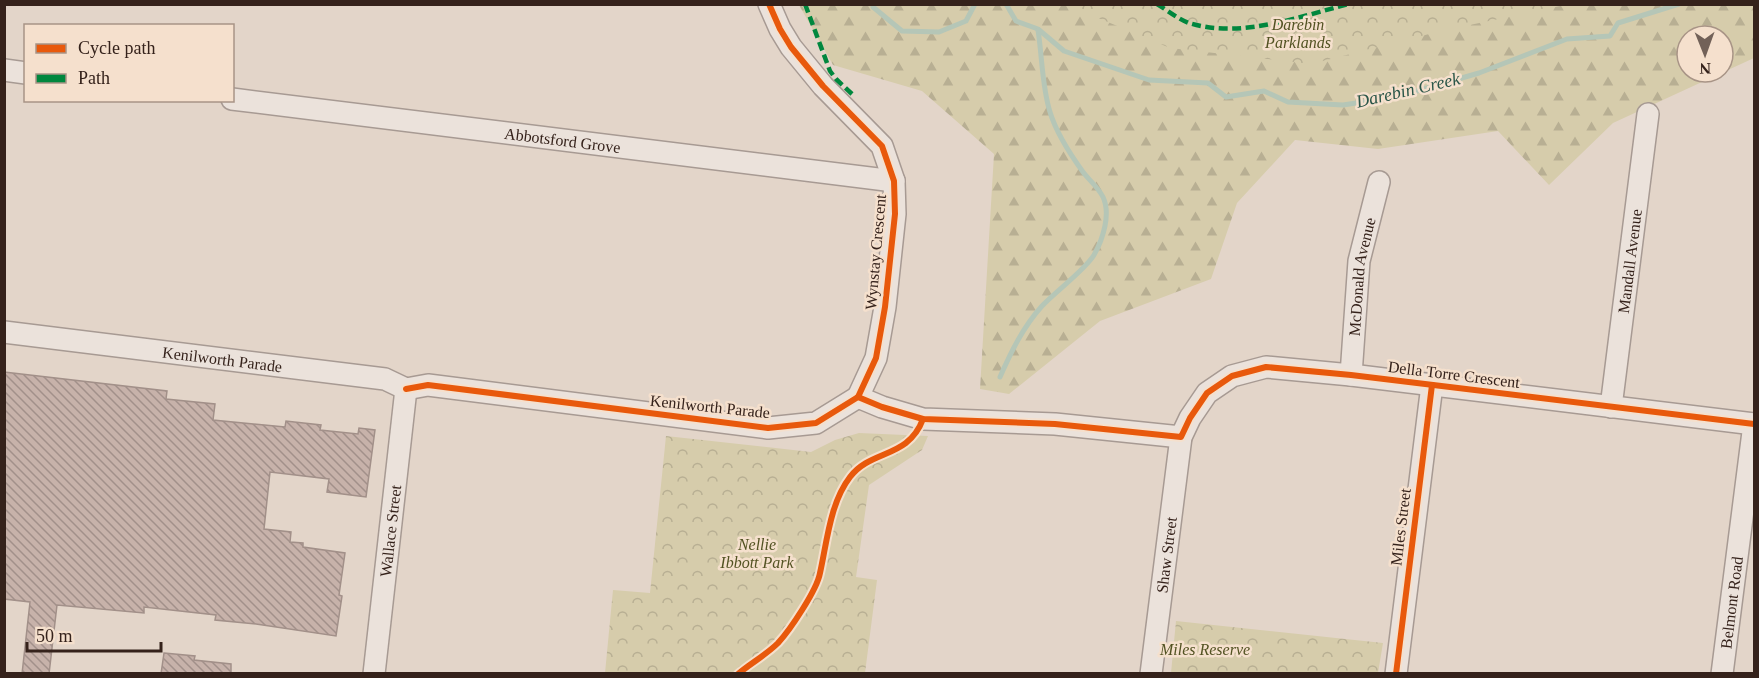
<svg xmlns="http://www.w3.org/2000/svg" width="1759" height="678" font-family="'Times New Roman',serif">
  <style>
    .forest { fill: url(#forest-firs); fill-rule: evenodd }
    .park { fill: url(#park-crowns) }
    .lines { fill: none; stroke-linecap: round; stroke-linejoin: round }
    .stream { stroke: #b5c6b7; stroke-width: 5 }
    .building { fill: url(#building-back-hatch); stroke: #a29089; stroke-width: 1.5 }
    .minor-casing { stroke: #a79a93; stroke-width: 24 }
    .minor { stroke: #ebe2db; stroke-width: 21 }
    .quiet { stroke: #00873e; stroke-width: 4.5; stroke-dasharray: 9 4.5; stroke-linecap: butt }
    .cycleway-casing { stroke: #f5e0cd; stroke-width: 10 }
    .cycleway { stroke: #e8590c; stroke-width: 6 }
    .labels { text-anchor: middle; stroke-width: 5; stroke-linejoin: round; paint-order: stroke }
    .park-label { font-size: 16px; font-style: italic; fill: #525222; stroke: #f5e0cd }
    .street-label { font-size: 16px; fill: #35221b; stroke: #f5e0cd }
    .water-label { font-size: 18px; font-style: italic; fill: #2a5548; stroke: #f5e0cd }
  </style>
  <defs>
    <pattern id="forest-firs" width="22" height="20" patternUnits="userSpaceOnUse" patternTransform="scale(1.5)"><rect width="22" height="20" fill="#d6ccab"/><path d="M5 1l3.5 6h-7zM16 11l3.5 6h-7z" fill="#b8af93"/></pattern>
    <pattern id="park-crowns" width="20" height="18" patternUnits="userSpaceOnUse" patternTransform="scale(1.5)"><rect width="20" height="18" fill="#d6ccab"/><path d="M2 6a3 3 0 1 1 6 0M12 15a3 3 0 1 1 6 0" fill="none" stroke="#b8af93"/></pattern>
    <pattern id="building-back-hatch" width="6" height="6" patternUnits="userSpaceOnUse" patternTransform="scale(1.5)"><rect width="6" height="6" fill="#c7b2aa"/><path d="M-1 5l2 2M0 0l6 6M5-1l2 2" fill="none" stroke="#a2908a"/></pattern>
  </defs>
  <rect width="100%" height="100%" fill="#e3d5c9"/>
  <path class="forest" d="M 799,5 L 1754,5 L 1754,58 L 1613,123 L 1549,185 L 1498,131 L 1378,149 L 1295,140 L 1237,203 L 1211,279 L 1100,321 L 1009,394 L 980,389 L 994,154 L 922,91 L 833,65 ZM 1687,36 L 1723,36 L 1723,72 L 1687,72 Z"/>
  <g class="park">
    <path d="M 1067,5 L 1067,4 L 1565,5 L 1441,31 L 1311,64 L 1170,48 Z"/>
    <path d="M 859,433 L 928,436 L 922,450 L 869,485 L 856,577 L 877,580 L 865,673 L 605,673 L 613,590 L 650,593 L 666,436 L 811,452 L 835,440 Z"/>
    <path d="M 1176,621 L 1383,643 L 1378,673 L 1171,673 Z"/>
  </g>
  <g class="lines">
    <g class="stream">
      <path d="M 873,4 L 873,7 L 902,31 L 939,32 L 966,21 L 975,4"/>
      <path d="M 1006,4 L 1016,21 L 1038,29 L 1064,51 L 1149,80 L 1208,83 L 1226,97 L 1264,91 L 1288,102 L 1343,105 L 1396,97 L 1479,73 L 1567,39 L 1610,36 L 1618,23 L 1679,4"/>
      <path d="M 1000,377 C 1011,352 1023,327 1042,306 C 1056,291 1085,270 1094,255 C 1103,239 1111,214 1103,197 C 1098,187 1089,180 1083,172 C 1070,154 1056,132 1050,112 C 1042,87 1042,55 1038,30"/>
    </g>
  </g>
  <g class="building">
    <path d="M 4,372 L 167,391 L 166,399 L 215,404 L 213,420 L 285,427 L 286,421 L 321,425 L 320,430 L 358,434 L 359,428 L 375,430 L 366,497 L 327,492 L 329,479 L 270,472 L 264,529 L 291,532 L 290,542 L 303,543 L 303,547 L 345,553 L 339,595 L 342,596 L 336,636 L 256,624 L 215,620 L 216,615 L 144,607 L 144,613 L 57,605 L 49,674 L 22,674 L 30,602 L 4,599 Z"/>
    <path d="M 164,653 L 195,656 L 194,660 L 231,664 L 231,674 L 161,674 Z"/>
  </g>
  <g class="lines">
    <g class="minor-casing">
      <g id="minor">
        <path d="M 769,4 L 780,29 L 791,47 L 823,86 L 882,146 L 894,181 L 895,214 L 885,307 L 876,358 L 858,397"/>
        <path d="M 4,70 L 26,73"/>
        <path id="s1" d="M 232,99 L 894,181"/>
        <path id="s2" d="M 4,332 L 385,379 L 406,389 L 428,385 L 768,428 L 816,423 L 858,397"/>
        <path id="s3" d="M 1351,375 L 1359,261 L 1379,182"/>
        <path d="M 858,397 L 882,407 L 923,419 L 1055,424 L 1181,437"/>
        <path id="s4" d="M 1611,407 L 1648,114"/>
        <path id="s5" d="M 374,674 L 406,389"/>
        <path id="s6" d="M 1151,674 L 1181,437 L 1190,418 L 1207,393 L 1232,376 L 1266,367 L 1351,375 L 1754,424"/>
        <path d="M 1396,674 L 1432,385"/>
        <path id="s7" d="M 1722,674 L 1754,424"/>
      </g>
    </g>
    <use href="#minor" class="minor"/>
    <g class="quiet">
      <path d="M 805,4 L 830,71 L 836,79 L 852,94"/>
      <path d="M 1157,4 C 1167,10 1178,19 1189,23 C 1241,39 1297,17 1349,4"/>
    </g>
    <g class="cycleway-casing">
      <g id="cycleway">
        <path d="M 769,4 L 780,29 L 791,47 L 823,86 L 882,146 L 894,181 L 895,214 L 885,307 L 876,358 L 858,397"/>
        <path d="M 406,389 L 428,385 L 768,428 L 816,423 L 858,397"/>
        <path d="M 858,397 L 882,407 L 923,419 L 1055,424 L 1181,437 L 1190,418 L 1207,393 L 1232,376 L 1266,367 L 1351,375 L 1754,424"/>
        <path d="M 738,674 C 751,663 766,655 778,643 C 790,630 817,590 820,573 C 827,542 830,503 850,477 C 871,449 908,459 923,419"/>
        <path d="M 1396,674 L 1432,385"/>
      </g>
    </g>
    <use href="#cycleway" class="cycleway"/>
  </g>
  <g class="labels">
    <g class="park-label">
      <text x="1298" y="30">Darebin<tspan x="1298" dy="18">Parklands</tspan></text>
      <text x="757" y="550">Nellie<tspan x="757" dy="18">Ibbott Park</tspan></text>
      <text x="1205" y="655">Miles Reserve</text>
    </g>
    <g class="street-label">
      <text dy="6" stroke="none"><textPath href="#s1" startOffset="333">Abbotsford Grove</textPath></text>
      <text transform="translate(875 252) rotate(-85)" y="6">Wynstay Crescent</text>
      <text dy="6" stroke="none"><textPath href="#s4" startOffset="147">Mandall Avenue</textPath></text>
      <text dy="6" stroke="none"><textPath href="#s3" startOffset="99">McDonald Avenue</textPath></text>
      <text dy="6" stroke="none"><textPath href="#s2" startOffset="220">Kenilworth Parade</textPath></text>
      <text transform="translate(1454 374) rotate(7)" y="6">Della Torre Crescent</text>
      <text transform="translate(710 406) rotate(6)" y="6">Kenilworth Parade</text>
      <text transform="translate(1400 527) rotate(-83)" y="6">Miles Street</text>
      <text dy="6" stroke="none"><textPath href="#s5" startOffset="144">Wallace Street</textPath></text>
      <text dy="6" stroke="none"><textPath href="#s6" startOffset="120">Shaw Street</textPath></text>
      <text dy="6" stroke="none"><textPath href="#s7" startOffset="72">Belmont Road</textPath></text>
    </g>
    <g class="water-label">
      <text transform="translate(1408 90) rotate(-13)" y="6">Darebin Creek</text>
    </g>
  </g>
  <rect width="1759" height="678" fill="none" stroke="#35221b" stroke-width="12"/>
  <rect x="24" y="24" width="210" height="78" fill="#f5e0cd" stroke="#a89486" stroke-width="1.5"/>
  <rect x="36" y="44" width="30" height="9" fill="#e8590c" stroke="#a89486" stroke-width="1.5"/>
  <text x="78" y="54" font-size="18" fill="#35221b">Cycle path</text>
  <rect x="36" y="74" width="30" height="9" fill="#00873e" stroke="#a89486" stroke-width="1.5"/>
  <text x="78" y="84" font-size="18" fill="#35221b">Path</text>
  <g transform="translate(1705 54) rotate(179)"><circle r="28" fill="#f5e0cd" stroke="#a89486" stroke-width="1.5"/>
  <path d="M0-4.5L10 22L0 15L-10 22Z" fill="#726158"/>
  <text y="-9" font-size="16" font-weight="bold" text-anchor="middle" fill="#35221b">N</text>
  </g>
  <path d="M27 642v9h134v-9" fill="none" stroke="#35221b" stroke-width="3"/>
  <text x="36" y="642" font-size="18" fill="#35221b" stroke="#f5e0cd" stroke-width="4.5" paint-order="stroke">50 m</text>
</svg>
